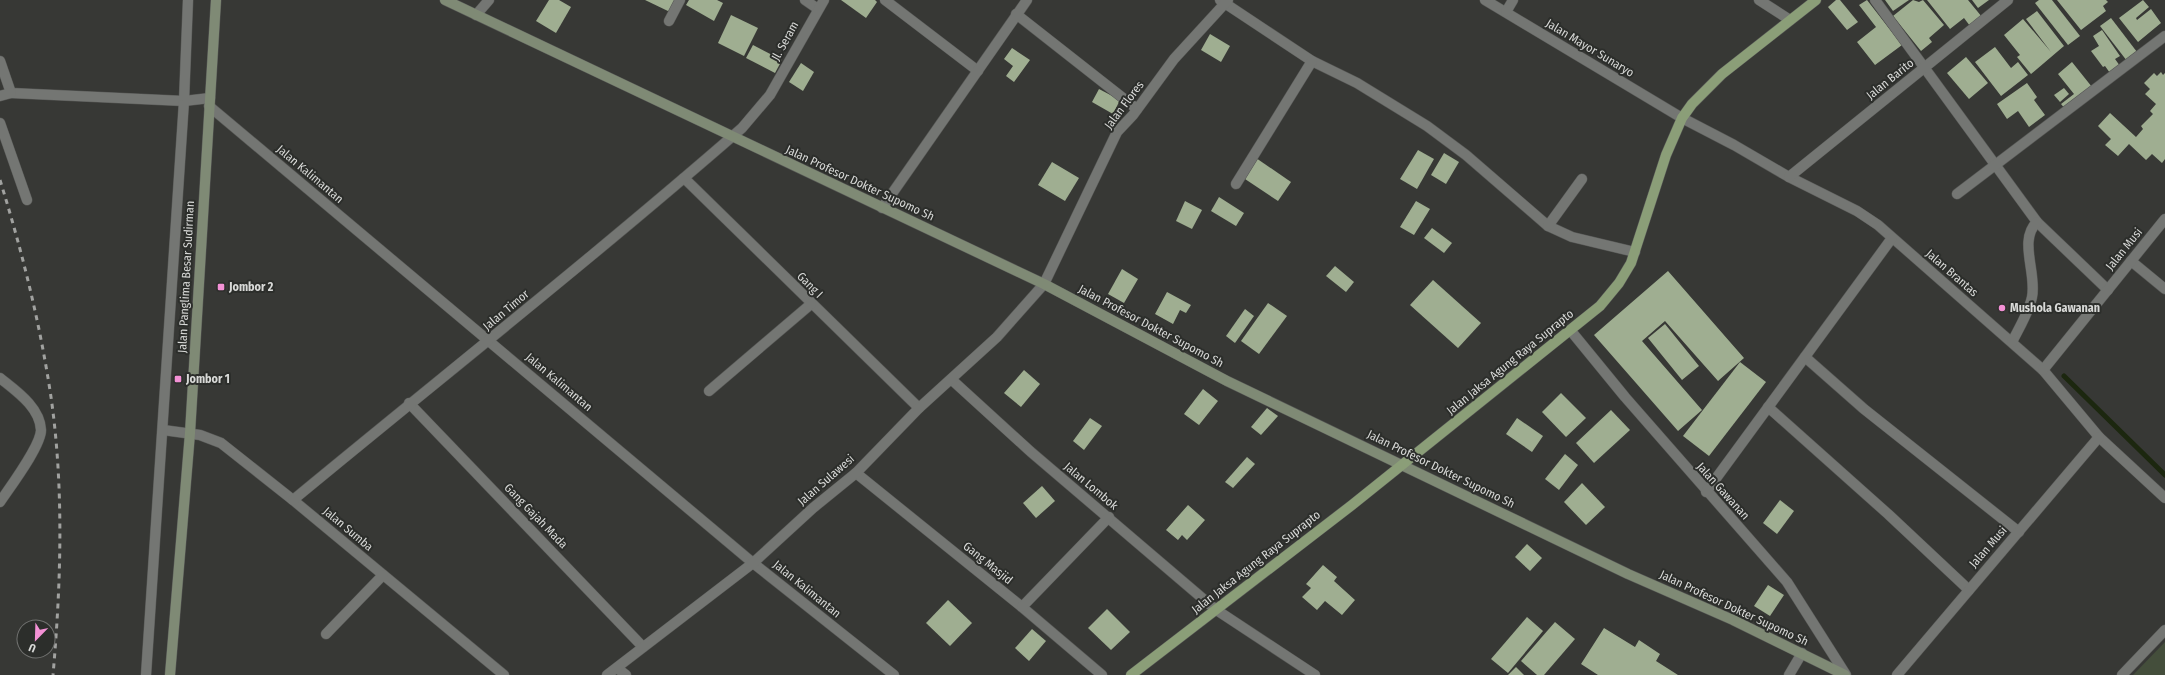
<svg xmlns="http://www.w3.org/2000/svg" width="2165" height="675" font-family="'Fira Sans Condensed',sans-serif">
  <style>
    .green { fill: #444e3b }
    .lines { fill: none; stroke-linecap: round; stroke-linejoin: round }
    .stream { stroke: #1c270f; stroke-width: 5 }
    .building { fill: #9fae91 }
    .street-casing { stroke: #565755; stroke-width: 11 }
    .secondary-casing { stroke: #565755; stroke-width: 11 }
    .primary-casing { stroke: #565755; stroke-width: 11 }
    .street { stroke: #747673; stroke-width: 10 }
    .secondary { stroke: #7f8a75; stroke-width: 10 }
    .primary { stroke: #8b9e78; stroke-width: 10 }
    .rail { stroke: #a1a2a0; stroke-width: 3; stroke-dasharray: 5 5; stroke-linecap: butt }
    .poi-dot { fill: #f391d5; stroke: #2c2e2b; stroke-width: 1.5 }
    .labels { text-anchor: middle; stroke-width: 4; stroke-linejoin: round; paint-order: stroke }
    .street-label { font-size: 12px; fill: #d8d9d7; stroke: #2c2e2b }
    .poi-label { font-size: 12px; font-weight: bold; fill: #d8d9d7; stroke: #2c2e2b; text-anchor: start }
  </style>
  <rect width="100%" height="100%" fill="#373835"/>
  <path class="green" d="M 2165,642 L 2165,675 L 2133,675 Z"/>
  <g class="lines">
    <path class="stream" d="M 2064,376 L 2165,475"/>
  </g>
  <g class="building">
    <path d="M 549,0 L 559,0 L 571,7 L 556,33 L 536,21 Z"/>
    <path d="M 645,0 L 676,0 L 670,12 Z"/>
    <path d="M 689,0 L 717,0 L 723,3 L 714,21 L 686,5 Z"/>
    <path d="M 841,0 L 875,0 L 877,2 L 866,18 Z"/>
    <path d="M 1836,0 L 1840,0 L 1858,22 L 1847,30 L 1828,7 Z"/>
    <path d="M 1867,0 L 1902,45 L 1875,65 L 1857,42 L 1876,27 L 1859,5 Z"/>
    <path d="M 1885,0 L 1909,0 L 1893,11 Z"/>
    <path d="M 1913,0 L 1919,2 L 1923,0 L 1944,25 L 1929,38 L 1932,42 L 1921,51 L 1893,16 Z"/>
    <path d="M 1927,0 L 1968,0 L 1982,17 L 1970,26 L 1964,18 L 1950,29 Z"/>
    <path d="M 1972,0 L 1989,0 L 1978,8 Z"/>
    <path d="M 2039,0 L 2052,0 L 2080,36 L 2068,45 L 2035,3 Z"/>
    <path d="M 2057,0 L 2106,0 L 2108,2 L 2103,6 L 2106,11 L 2081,30 Z"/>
    <path d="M 2143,0 L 2149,7 L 2136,18 L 2137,20 L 2151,9 L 2161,23 L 2138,42 L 2119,18 Z"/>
    <path d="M 2037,11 L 2064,46 L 2031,74 L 2017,57 L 2020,55 L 2004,35 L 2023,19 L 2051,52 L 2026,19 Z"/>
    <path d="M 731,15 L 758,28 L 744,56 L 718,43 Z"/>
    <path d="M 2111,18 L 2137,52 L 2127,61 L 2100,26 Z"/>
    <path d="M 2102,30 L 2120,56 L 2115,59 L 2120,66 L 2110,73 L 2105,66 L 2103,67 L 2091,51 L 2099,46 L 2093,36 Z"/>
    <path d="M 1210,34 L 1230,46 L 1221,62 L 1201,50 Z"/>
    <path d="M 753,45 L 782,60 L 775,73 L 746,58 Z"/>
    <path d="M 1995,47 L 2011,68 L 2018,62 L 2028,75 L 2001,96 L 1975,62 Z"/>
    <path d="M 1012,48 L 1030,60 L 1014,82 L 1006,76 L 1013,66 L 1004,59 Z"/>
    <path d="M 1966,57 L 1988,83 L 1969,99 L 1947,73 Z"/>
    <path d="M 2072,62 L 2092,87 L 2066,110 L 2061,104 L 2074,94 L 2058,74 Z"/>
    <path d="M 801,63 L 814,72 L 803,91 L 789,82 Z"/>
    <path d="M 2161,72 L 2163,75 L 2165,73 L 2165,159 L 2162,163 L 2152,154 L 2146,160 L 2129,144 L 2118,156 L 2105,145 L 2111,139 L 2098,126 L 2110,113 L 2136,137 L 2143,129 L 2141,126 L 2153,114 L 2150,111 L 2156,104 L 2145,94 L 2150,89 L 2144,83 L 2154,73 L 2157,76 Z"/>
    <path d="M 2027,83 L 2037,97 L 2034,100 L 2045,115 L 2029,127 L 2018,111 L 2007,119 L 1997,104 Z"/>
    <path d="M 2064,88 L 2069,94 L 2060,102 L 2054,95 Z"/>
    <path d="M 1099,89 L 1120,100 L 1113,114 L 1092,102 Z"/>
    <path d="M 1418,150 L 1434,159 L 1417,189 L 1400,179 Z"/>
    <path d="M 1444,153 L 1459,162 L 1446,184 L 1431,175 Z"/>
    <path d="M 1256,158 L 1291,182 L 1278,201 L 1242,177 Z"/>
    <path d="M 1052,162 L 1079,178 L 1065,201 L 1038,185 Z"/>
    <path d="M 1219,197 L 1244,213 L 1236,226 L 1211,211 Z"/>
    <path d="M 1185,201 L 1202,210 L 1192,229 L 1176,221 Z"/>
    <path d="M 1416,201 L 1430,209 L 1414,235 L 1400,227 Z"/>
    <path d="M 1432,228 L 1452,243 L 1444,253 L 1424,238 Z"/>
    <path d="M 1335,266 L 1354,282 L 1346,292 L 1326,276 Z"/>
    <path d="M 1122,269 L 1138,279 L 1124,303 L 1108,294 Z"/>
    <path d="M 1668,271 L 1744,358 L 1718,381 L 1665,321 L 1642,341 L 1702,410 L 1678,431 L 1594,335 Z"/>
    <path d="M 1433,280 L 1481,323 L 1458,348 L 1410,305 Z"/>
    <path d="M 1167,292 L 1191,305 L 1186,313 L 1180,310 L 1173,324 L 1155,314 Z"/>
    <path d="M 1268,303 L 1287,316 L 1259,354 L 1241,341 Z"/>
    <path d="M 1245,309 L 1254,316 L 1235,343 L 1226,336 Z"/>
    <path d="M 1665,324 L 1699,366 L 1682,380 L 1648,338 Z"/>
    <path d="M 1740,362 L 1766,382 L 1709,456 L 1683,436 Z"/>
    <path d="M 1024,370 L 1040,384 L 1021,407 L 1004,393 Z"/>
    <path d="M 1203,389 L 1218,401 L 1199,425 L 1184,414 Z"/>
    <path d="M 1561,393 L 1586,418 L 1566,437 L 1542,412 Z"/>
    <path d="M 1267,408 L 1278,416 L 1261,435 L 1251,427 Z"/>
    <path d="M 1611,410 L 1630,430 L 1594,463 L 1576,443 Z"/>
    <path d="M 1090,418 L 1102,426 L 1084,450 L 1073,441 Z"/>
    <path d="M 1517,418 L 1543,436 L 1532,452 L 1506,434 Z"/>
    <path d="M 1565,454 L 1578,465 L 1559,490 L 1545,479 Z"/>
    <path d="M 1247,457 L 1255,464 L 1233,488 L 1225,482 Z"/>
    <path d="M 1582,483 L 1605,507 L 1586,525 L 1564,502 Z"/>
    <path d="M 1042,486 L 1055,501 L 1036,518 L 1023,503 Z"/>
    <path d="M 1780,500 L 1794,511 L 1777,534 L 1763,523 Z"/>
    <path d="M 1188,505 L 1205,520 L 1187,540 L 1182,535 L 1178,540 L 1166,530 Z"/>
    <path d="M 1527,544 L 1542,558 L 1530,571 L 1515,557 Z"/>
    <path d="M 1323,565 L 1337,577 L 1334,581 L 1355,600 L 1342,615 L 1325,601 L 1317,610 L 1302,597 L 1311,588 L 1306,584 Z"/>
    <path d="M 1768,585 L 1784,595 L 1770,616 L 1754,606 Z"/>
    <path d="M 948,600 L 972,623 L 950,646 L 926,623 Z"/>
    <path d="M 1107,609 L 1130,632 L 1111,650 L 1088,628 Z"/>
    <path d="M 1527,617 L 1543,631 L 1508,673 L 1491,659 Z"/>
    <path d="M 1555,622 L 1575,639 L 1544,675 L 1537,675 L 1521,661 Z"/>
    <path d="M 1604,628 L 1635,647 L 1639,640 L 1660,654 L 1656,661 L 1678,675 L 1598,675 L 1581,664 Z"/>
    <path d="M 1032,629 L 1046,641 L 1029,661 L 1015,648 Z"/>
    <path d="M 1516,667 L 1524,675 L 1508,675 Z"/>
  </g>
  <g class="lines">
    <g class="street-casing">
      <g id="street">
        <path d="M 805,0 L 818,9"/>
        <path d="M 885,0 L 978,71"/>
        <path d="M 1220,0 L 1312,61 L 1357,83 L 1427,126 L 1466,155 L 1548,226 L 1572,237 L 1635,252"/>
        <path d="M 1485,0 L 1682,118 L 1734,145 L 1789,177 L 1857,211 L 1878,225 L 2043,370 L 2099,437 L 2165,498"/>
        <path d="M 1759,0 L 1790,20"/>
        <path d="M 1875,0 L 2037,222 L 2108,290"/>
        <path d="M 1506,12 L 1513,0"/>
        <path d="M 1016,14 L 1137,109"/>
        <path d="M 476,15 L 489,0"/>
        <path d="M 669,21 L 680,0"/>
        <path d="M 0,61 L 11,93 L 184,101 L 210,98"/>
        <path d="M 0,96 L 11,93"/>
        <path d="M 209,106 L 753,563 L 894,675"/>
        <path d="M 0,123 L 27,200"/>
        <path d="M 1789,177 L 2008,0"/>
        <path d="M 684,178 L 919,408"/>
        <path d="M 1236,184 L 1312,61"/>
        <path d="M 1957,194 L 2165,36"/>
        <path d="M 882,208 L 1027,0"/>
        <path d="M 1548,226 L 1582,179"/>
        <path d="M 2131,261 L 2165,289"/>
        <path d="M 1571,331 L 1625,397 L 1787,582 L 1846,675"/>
        <path d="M 2012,342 C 2019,328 2029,312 2032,297 C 2037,273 2018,240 2037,222"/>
        <path d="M 1805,357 L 1864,409 L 2019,532"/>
        <path d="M 2043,370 L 2165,219"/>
        <path d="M 0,378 C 16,391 40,407 41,430 C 41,446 10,487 0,502"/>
        <path d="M 952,380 L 1031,452 L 1215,609 L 1315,675"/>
        <path d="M 709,391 L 811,304"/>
        <path d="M 409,403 L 643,647"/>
        <path d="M 1768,407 L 1888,514 L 1969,590"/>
        <path d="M 163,430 L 200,435 L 221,443 L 293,500 L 504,675"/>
        <path d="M 856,473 L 1022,607 L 1102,675"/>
        <path d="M 1706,492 L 1892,238"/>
        <path d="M 293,500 C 443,376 595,256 742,128 L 770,95 L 824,0"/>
        <path d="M 1022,607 L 1109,517"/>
        <path d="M 326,634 L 383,575"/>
        <path d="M 617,668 L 626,675"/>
        <path d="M 146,675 L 184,101 L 188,0"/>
        <path d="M 607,675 L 753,563 L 813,508 L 856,473 L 919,408 L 997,337 L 1044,284 L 1117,132 L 1133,115 L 1174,59 L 1228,0"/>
        <path d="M 1789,675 L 1802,653"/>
        <path d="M 1897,675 L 2099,437"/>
        <path d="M 2122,675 L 2165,630"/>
      </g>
    </g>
    <g class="secondary-casing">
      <g id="secondary">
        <path d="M 445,0 L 1044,284 L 1227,381 L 1628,574 L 1733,620 L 1845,675"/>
        <path d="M 170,675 L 190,433 L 216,0"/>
      </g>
    </g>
    <g class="primary-casing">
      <path id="primary" d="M 1131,675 L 1352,505 L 1600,306 L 1619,283 L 1631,263 L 1666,155 L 1682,118 L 1692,104 L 1722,74 L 1816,0"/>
    </g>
    <use href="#street" class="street"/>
    <use href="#secondary" class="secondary"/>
    <use href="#primary" class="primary"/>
    <path class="rail" d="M 0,180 C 22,251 40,323 51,397 C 64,488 61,583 53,675"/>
  </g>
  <g class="poi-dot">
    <rect x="217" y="283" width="8" height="8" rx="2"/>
    <circle cx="2002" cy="308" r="4"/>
    <rect x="174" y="375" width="8" height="8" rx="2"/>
  </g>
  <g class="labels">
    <g class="street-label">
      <text transform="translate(785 41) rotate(-61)" y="4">Jl. Seram</text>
      <text transform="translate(1590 48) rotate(31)" y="4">Jalan Mayor Sunaryo</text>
      <text transform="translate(1890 79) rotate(-39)" y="4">Jalan Barito</text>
      <text transform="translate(1124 105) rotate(-53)" y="4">Jalan Flores</text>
      <text transform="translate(310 174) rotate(40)" y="4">Jalan Kalimantan</text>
      <text transform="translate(860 183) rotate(25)" y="4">Jalan Profesor Dokter Supomo Sh</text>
      <text transform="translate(2124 249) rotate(-51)" y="4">Jalan Musi</text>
      <text transform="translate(1952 273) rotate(41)" y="4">Jalan Brantas</text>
      <text transform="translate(186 277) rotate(-87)" y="4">Jalan Panglima Besar Sudirman</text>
      <text transform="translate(810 285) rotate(45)" y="4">Gang I</text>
      <text transform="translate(506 310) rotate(-40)" y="4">Jalan Timor</text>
      <text transform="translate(1151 326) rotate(28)" y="4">Jalan Profesor Dokter Supomo Sh</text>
      <text transform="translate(1510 362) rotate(-39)" y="4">Jalan Jaksa Agung Raya Suprapto</text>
      <text transform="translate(559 382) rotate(40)" y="4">Jalan Kalimantan</text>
      <text transform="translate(1441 469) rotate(26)" y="4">Jalan Profesor Dokter Supomo Sh</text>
      <text transform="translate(826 480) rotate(-41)" y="4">Jalan Sulawesi</text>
      <text transform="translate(1091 486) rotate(40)" y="4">Jalan Lombok</text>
      <text transform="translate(1723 491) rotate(48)" y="4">Jalan Gawanan</text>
      <text transform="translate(536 516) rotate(46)" y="4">Gang Gajah Mada</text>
      <text transform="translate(348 529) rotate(40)" y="4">Jalan Sumba</text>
      <text transform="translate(1988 547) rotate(-49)" y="4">Jalan Musi</text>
      <text transform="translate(1256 562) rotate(-38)" y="4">Jalan Jaksa Agung Raya Suprapto</text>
      <text transform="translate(988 563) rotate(39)" y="4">Gang Masjid</text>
      <text transform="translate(807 589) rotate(39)" y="4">Jalan Kalimantan</text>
      <text transform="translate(1734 608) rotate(25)" y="4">Jalan Profesor Dokter Supomo Sh</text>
    </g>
    <g class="poi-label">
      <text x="229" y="291">Jombor 2</text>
      <text x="2010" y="312">Mushola Gawanan</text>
      <text x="186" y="383">Jombor 1</text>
    </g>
  </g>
  <g transform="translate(36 639) rotate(203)"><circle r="19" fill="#2c2e2b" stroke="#717270"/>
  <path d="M0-3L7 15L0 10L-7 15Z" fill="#f391d5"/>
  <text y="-6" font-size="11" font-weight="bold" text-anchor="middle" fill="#d8d9d7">U</text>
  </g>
</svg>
